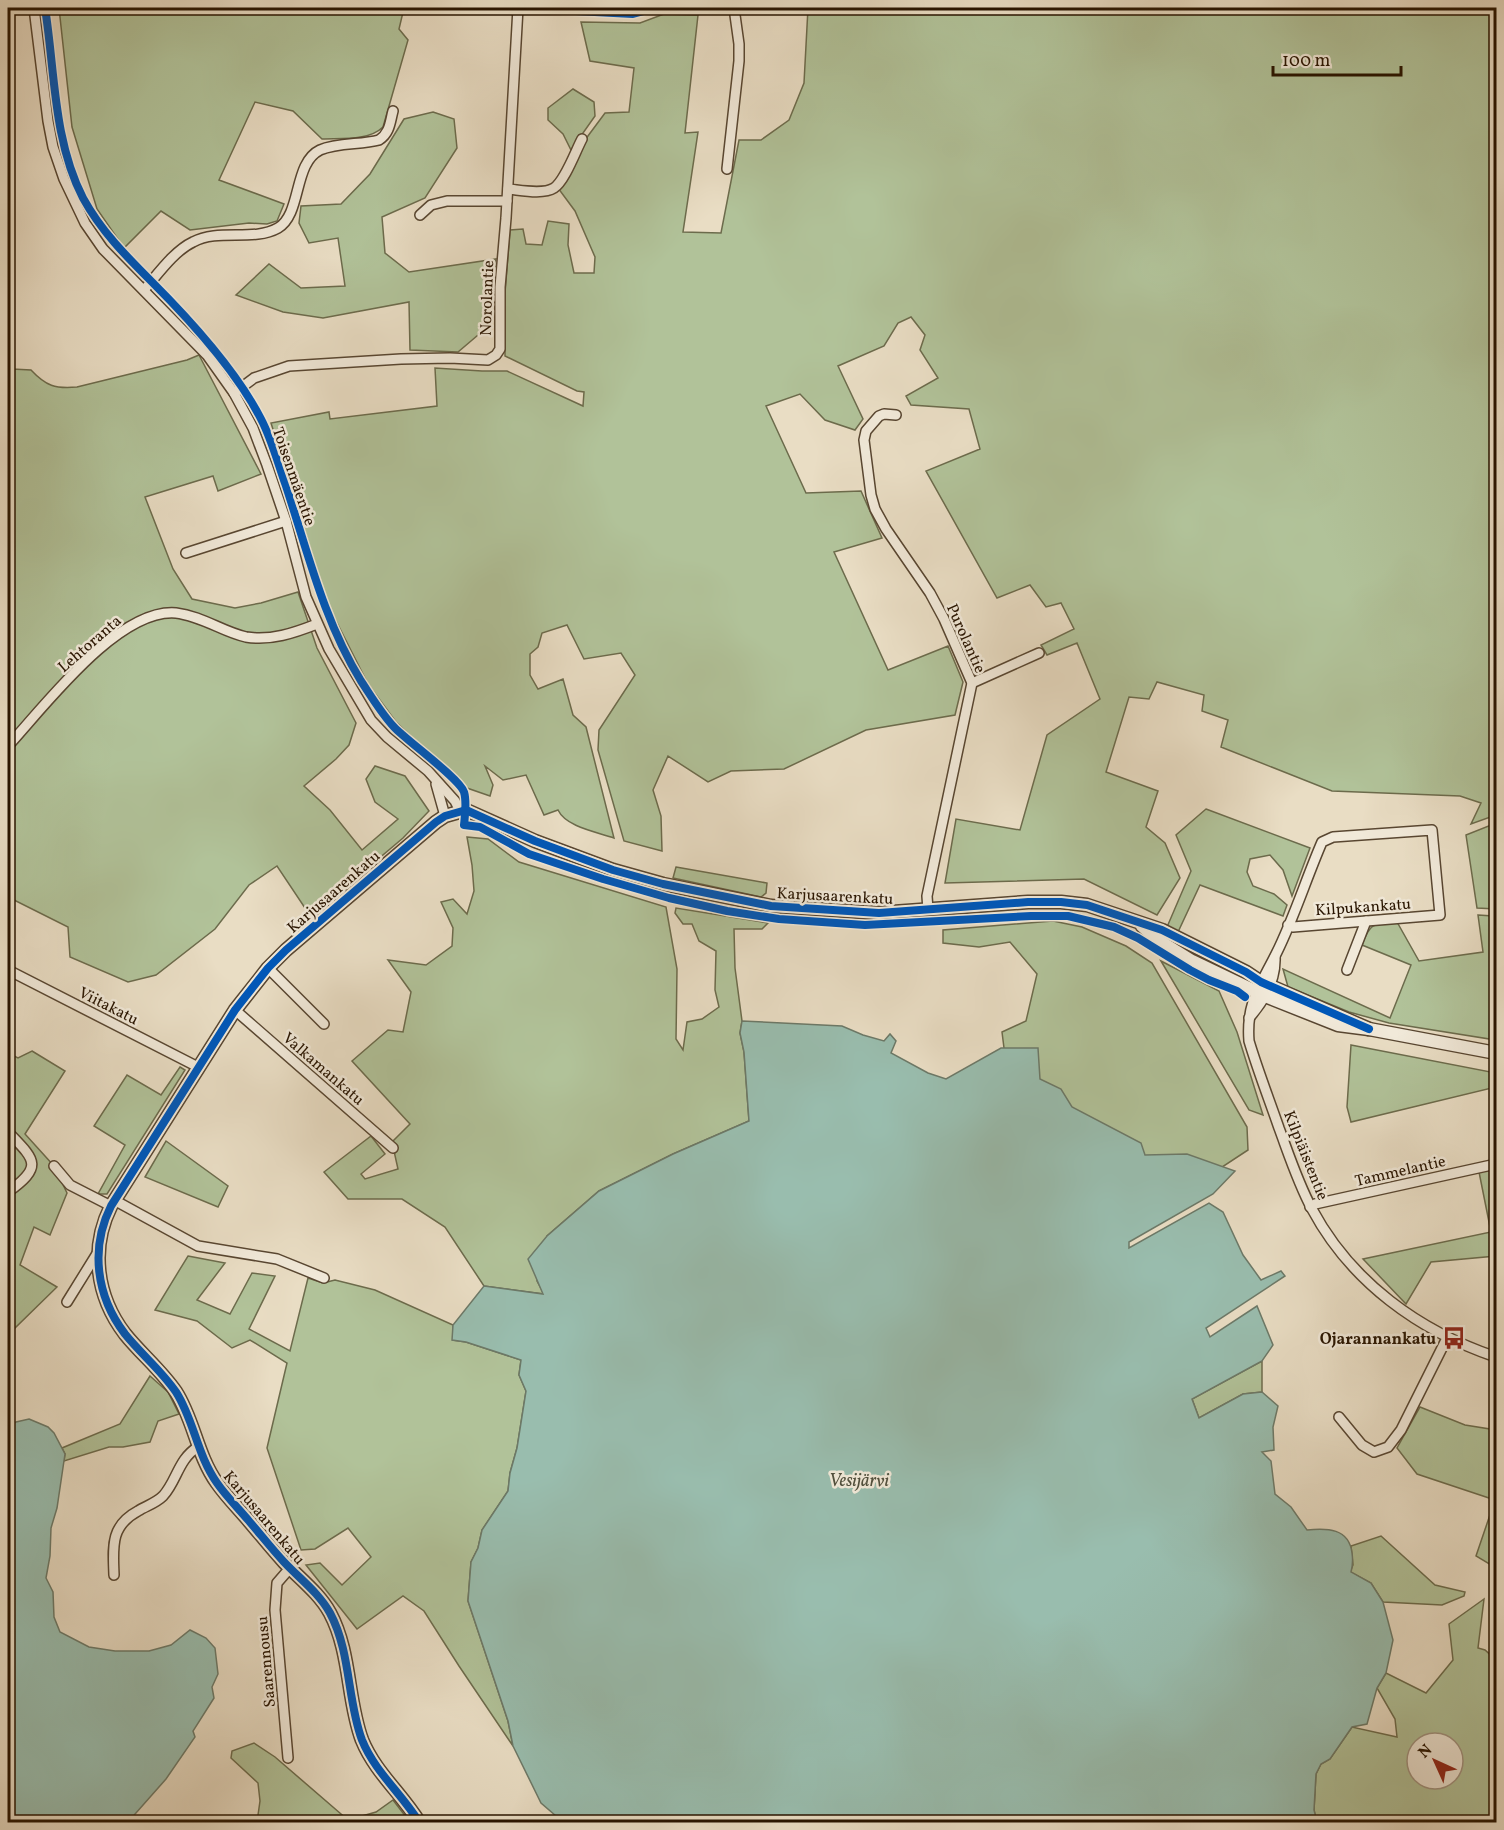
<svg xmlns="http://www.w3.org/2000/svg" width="1504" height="1830" font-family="Vollkorn,serif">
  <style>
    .green { fill: #b1c299; stroke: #6c6b4c; stroke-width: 1.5; fill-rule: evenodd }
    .water { fill: #99bdae; stroke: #6c7968; stroke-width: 1.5 }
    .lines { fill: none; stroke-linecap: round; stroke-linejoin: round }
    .minor-casing { stroke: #584631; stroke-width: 12 }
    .tertiary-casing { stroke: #584631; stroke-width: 15 }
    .minor { stroke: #f1e9d9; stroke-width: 9 }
    .tertiary { stroke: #f1e9d9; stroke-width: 12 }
    .cycleway-casing { stroke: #f1e9d9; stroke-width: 11 }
    .cycleway { stroke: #0057b8; stroke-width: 8 }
    .labels { text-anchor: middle; stroke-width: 5; stroke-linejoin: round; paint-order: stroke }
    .street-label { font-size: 16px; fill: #281400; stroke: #f1e9d9 }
    .poi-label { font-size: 16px; font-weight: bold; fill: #281400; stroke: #f1e9d9; text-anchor: end }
    .water-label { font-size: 18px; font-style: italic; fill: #504f3d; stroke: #f1e9d9 }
  </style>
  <rect width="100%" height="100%" fill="#e9ddc4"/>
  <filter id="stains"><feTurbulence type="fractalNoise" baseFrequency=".00333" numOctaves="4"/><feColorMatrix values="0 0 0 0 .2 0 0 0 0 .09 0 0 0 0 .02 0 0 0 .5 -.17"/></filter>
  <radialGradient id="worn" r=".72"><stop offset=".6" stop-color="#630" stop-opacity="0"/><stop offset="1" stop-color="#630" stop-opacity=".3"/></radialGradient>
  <g class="green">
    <path d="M 59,8 L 404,8 L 399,29 L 408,40 L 383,127 C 369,141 341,138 322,139 L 293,111 L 255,102 L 219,180 L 284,204 L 277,221 L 267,224 L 249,223 L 190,230 L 161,211 L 124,248 L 97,209 L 72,127 Z"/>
    <path d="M 808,8 L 1496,8 L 1496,815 L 1471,824 L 1481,803 L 1460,796 L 1332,791 L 1221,747 L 1228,720 L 1202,711 L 1204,695 L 1157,682 L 1149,699 L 1129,697 L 1106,772 L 1158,791 L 1146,827 L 1165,843 L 1180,878 L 1157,915 L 1084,879 L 945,883 L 956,819 L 1020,830 L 1047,735 L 1100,699 L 1077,643 L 1047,655 L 1041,645 L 1074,629 L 1061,603 L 1046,607 L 1030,585 L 997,598 L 926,471 L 980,449 L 969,409 L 911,405 L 906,396 L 938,378 L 920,350 L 925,335 L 911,317 L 898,323 L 884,346 L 838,366 L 863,419 L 855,430 L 825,420 L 800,394 L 766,406 L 806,493 L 861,491 L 882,538 L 834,552 L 888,670 L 948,646 L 963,682 L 955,715 L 866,730 L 784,769 L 731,771 L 708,782 L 668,756 L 653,790 L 661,816 L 662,851 L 624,841 L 598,750 L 599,730 L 635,675 L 621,653 L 584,659 L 567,625 L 542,633 L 538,647 L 530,654 L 530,675 L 538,689 L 563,679 L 573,715 L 586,727 L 614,838 C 597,832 566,827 558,810 L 544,815 L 526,775 L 503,780 L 485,766 L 493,785 L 490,796 L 467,788 L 421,746 L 396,722 L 368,684 L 328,605 L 271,423 L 329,412 L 330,419 L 437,406 L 435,368 L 482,371 L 507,371 L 583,406 L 584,392 L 577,391 L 505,356 L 505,293 L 510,230 L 523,229 L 526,244 L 542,245 L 548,221 L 569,224 L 568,245 L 574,273 L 594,273 L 595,257 L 575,211 L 558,188 L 585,140 L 605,113 L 629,112 L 634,68 L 590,61 L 581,22 L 640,23 L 664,14 L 698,15 L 685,133 L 698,132 L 683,232 L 721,233 L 739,140 L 761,140 L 789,120 L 804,83 Z"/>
    <path d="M 573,89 L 594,102 L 595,116 L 571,150 L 563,134 L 548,120 L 548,108 Z"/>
    <path d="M 433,112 L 454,119 L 457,148 L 425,198 L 382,217 L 385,253 L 409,272 L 496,259 L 492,289 L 491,324 L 458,352 L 410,350 L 409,302 L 323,318 L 283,312 L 236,295 L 269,264 L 301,288 L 345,286 L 338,238 L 309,243 L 299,223 L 301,206 L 341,204 L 370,174 L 404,119 Z"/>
    <path d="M 199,355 L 261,474 L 218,491 L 213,476 L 145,497 L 173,569 L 192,599 L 235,608 L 261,603 L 298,592 L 317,648 L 356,723 L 349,745 L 336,759 L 304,786 L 330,810 L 362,850 L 398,819 L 375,802 L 366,779 L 375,766 L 405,776 L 429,811 L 403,838 L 326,903 L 307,911 L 277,866 L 249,885 L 215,929 L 156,975 L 128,982 L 70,957 L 68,927 L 8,897 L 8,365 L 12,369 L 31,370 C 46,386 55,389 77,387 L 187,360 Z"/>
    <path d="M 1206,809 L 1310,848 L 1292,896 L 1283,870 L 1270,855 L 1250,859 L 1247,872 L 1253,886 L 1274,894 L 1287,905 L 1283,916 L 1200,885 L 1178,932 L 1167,927 L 1191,871 L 1176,835 Z"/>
    <path d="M 1496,823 L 1496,909 L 1477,908 L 1466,835 Z"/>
    <path d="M 467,837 L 488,839 L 519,862 L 666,907 L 677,969 L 676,1039 L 683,1050 L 687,1022 L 702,1019 L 719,1007 L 715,990 L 716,951 L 699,941 L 692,924 L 683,924 L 675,913 L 676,908 L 768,923 L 762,929 L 734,929 L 735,968 L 742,1021 L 740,1033 L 744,1052 L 749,1121 L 673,1154 L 599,1191 L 547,1236 L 537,1281 L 544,1294 L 484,1286 L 445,1227 L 402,1199 L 348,1199 L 324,1172 L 371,1136 L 385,1154 L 361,1174 L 365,1179 L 398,1169 L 392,1142 L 410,1124 L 352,1061 L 388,1030 L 403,1032 L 411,992 L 388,960 L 426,965 L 452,946 L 453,928 L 441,902 L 453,899 L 467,914 L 474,891 L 472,865 Z"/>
    <path d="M 676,867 L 767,883 L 766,893 L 761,897 L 673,878 Z"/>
    <path d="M 1478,915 L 1493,916 L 1496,922 L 1496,1040 L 1389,1023 L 1349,1012 L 1288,987 L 1283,969 L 1390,1018 L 1411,965 L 1362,945 C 1370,922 1374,924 1397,922 L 1419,961 L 1483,952 Z"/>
    <path d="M 1053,921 L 1082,927 L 1126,946 L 1152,963 L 1247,1127 L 1248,1150 L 1222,1167 L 1216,1177 L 1161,1206 L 1004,1048 L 1002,1032 L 1026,1021 L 1037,974 L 1010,942 L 979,947 L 943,943 L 943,930 Z"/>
    <path d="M 1161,961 L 1219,991 L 1237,1032 L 1263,1115 L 1249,1110 Z"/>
    <path d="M 1351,1045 L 1496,1073 L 1496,1087 L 1351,1122 L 1347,1107 Z"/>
    <path d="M 32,1051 L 65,1071 L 25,1134 L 54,1166 L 67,1193 L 50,1235 L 34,1227 L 20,1265 L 57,1287 L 12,1331 L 8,1345 L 8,1053 L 18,1058 Z"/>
    <path d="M 180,1067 L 185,1070 L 107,1194 L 98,1194 L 125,1145 L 94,1126 L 127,1075 L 161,1095 Z"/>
    <path d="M 166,1141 L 228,1186 L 218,1207 L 145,1177 Z"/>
    <path d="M 1493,1169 L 1496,1190 L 1496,1256 L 1431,1262 L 1406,1304 L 1363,1259 L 1491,1232 L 1479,1172 Z"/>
    <path d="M 188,1256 L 225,1263 L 197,1300 L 230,1314 L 252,1273 L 275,1276 L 249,1329 L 290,1351 L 308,1278 L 323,1283 L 335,1280 L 375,1290 L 453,1325 L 453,1340 L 466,1342 L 521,1360 L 519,1375 L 526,1391 L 517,1448 L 510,1473 L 508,1491 L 482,1530 L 478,1548 L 471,1562 L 468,1601 L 508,1721 L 513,1746 L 459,1666 L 424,1611 L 403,1596 L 357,1629 L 306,1565 L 320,1563 L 342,1585 L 371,1557 L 348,1528 L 315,1549 L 301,1550 L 267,1448 L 287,1363 L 250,1340 L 232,1348 L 197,1321 L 155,1310 Z"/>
    <path d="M 1262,1361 L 1262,1392 L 1243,1394 L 1199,1418 L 1192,1399 Z"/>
    <path d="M 150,1376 L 168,1392 L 179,1414 L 158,1421 L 150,1442 L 123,1447 L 109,1447 L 64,1461 L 65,1454 L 62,1448 L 120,1424 Z"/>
    <path d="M 1420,1407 L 1465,1425 L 1496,1430 L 1496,1568 L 1476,1556 L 1495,1500 L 1417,1474 L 1397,1448 Z"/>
    <path d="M 1381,1536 L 1435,1585 L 1465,1592 L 1464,1596 L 1442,1605 L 1383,1602 L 1371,1583 L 1350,1572 L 1353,1565 L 1351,1546 Z"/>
    <path d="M 1484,1599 L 1478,1648 L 1485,1650 L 1496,1660 L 1496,1732 L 1492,1743 L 1496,1745 L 1496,1822 L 1317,1822 L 1314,1810 L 1316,1774 L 1321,1764 L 1330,1759 L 1352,1727 L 1397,1737 L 1395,1719 L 1377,1688 L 1386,1673 L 1426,1693 L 1453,1660 L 1449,1624 ZM 1417,1743 L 1453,1743 L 1453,1779 L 1417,1779 Z"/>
    <path d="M 254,1743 L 275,1757 L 348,1820 L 376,1812 L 393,1800 L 410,1822 L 257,1822 L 260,1801 L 258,1783 L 231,1758 L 232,1751 Z"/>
  </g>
  <g class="water">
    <path d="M 742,1021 L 842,1026 L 863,1035 L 884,1041 L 890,1034 L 896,1041 L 891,1053 L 928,1073 L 946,1079 L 1001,1048 L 1038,1048 L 1040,1079 L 1061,1089 L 1072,1107 L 1141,1143 L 1145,1155 L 1187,1154 L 1235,1171 L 1213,1194 L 1129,1242 L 1129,1248 L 1209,1203 L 1223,1212 L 1243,1255 L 1261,1280 L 1281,1271 L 1285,1276 L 1206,1328 L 1210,1337 L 1257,1306 L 1273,1345 L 1262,1361 L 1192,1399 L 1199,1418 L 1243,1394 L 1262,1392 L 1278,1406 L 1273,1427 L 1274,1450 L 1262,1452 L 1271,1461 L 1275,1494 L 1291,1507 L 1307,1530 C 1327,1528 1349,1528 1352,1553 C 1353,1560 1353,1565 1351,1572 L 1371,1583 L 1383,1602 L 1393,1640 L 1386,1673 L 1377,1688 L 1367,1724 L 1352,1727 L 1330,1759 L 1321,1764 L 1316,1774 L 1314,1810 L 1317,1822 L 563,1822 L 541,1803 L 513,1746 L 508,1721 L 468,1601 L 471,1562 L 478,1548 L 482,1530 L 508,1491 L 510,1473 L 517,1448 L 526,1391 L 519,1375 L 521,1360 L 466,1342 L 452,1340 L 453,1325 L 484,1286 L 543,1294 L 528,1259 L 547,1236 L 599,1191 L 673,1154 L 749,1121 L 744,1052 L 740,1033 Z"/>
    <path d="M 29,1419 L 48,1427 L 54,1433 L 65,1454 L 57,1508 L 51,1528 L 50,1556 L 46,1578 L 53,1592 L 54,1617 L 60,1632 L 89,1647 L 115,1651 L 149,1651 L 171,1645 L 190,1630 L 206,1638 L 215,1648 L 218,1674 L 212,1687 L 214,1698 L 193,1731 L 195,1737 L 166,1779 L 128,1822 L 8,1822 L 8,1780 L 13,1771 L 13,1760 L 8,1756 L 8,1428 L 16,1422 Z"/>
  </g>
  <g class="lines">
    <g class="minor-casing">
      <g id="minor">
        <path d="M 34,8 L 48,121 L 53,147 L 64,179 L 85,223 L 103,249 L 207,355 L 234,393 L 253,428 L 267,465 L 286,521 L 306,597 L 329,649 L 371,720 L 387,737 L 428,771 L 455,801 L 460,811"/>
        <path d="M 727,169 L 739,61 L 739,44 L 734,8"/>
        <path d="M 508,189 C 520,190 543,195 554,188 C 565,181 576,150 582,139"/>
        <path d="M 420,215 L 431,205 L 447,201 L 507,201"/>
        <path d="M 144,290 C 158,274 174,251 193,242 C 219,228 253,242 278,228 C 302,214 293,163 320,150 C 338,142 361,145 379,140 C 390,133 390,122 393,111"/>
        <path d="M 234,393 L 254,378 L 289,366 L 401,359 L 450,358 L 488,360 L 496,355 L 500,349 L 500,287 L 506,218 L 518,8"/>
        <path d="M 896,415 L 884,414 L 879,416 L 866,431 L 864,440 L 871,495 L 875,509 L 886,529 L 930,593 L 944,619 L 972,683 L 927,896 L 928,910"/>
        <path d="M 186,553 L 286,521"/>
        <path d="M 972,683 L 1039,653"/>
        <path d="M 8,746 C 44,707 118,608 176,613 C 202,616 223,632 246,637 C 271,641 294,633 317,624"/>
        <path d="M 436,784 L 445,816"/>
        <path d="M 1288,925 L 1293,927 L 1440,915 L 1432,830 L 1333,837 L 1322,842 C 1306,879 1294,918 1276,954 C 1260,986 1246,1003 1249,1041 C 1258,1071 1269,1099 1279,1128 C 1289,1155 1298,1183 1312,1209 C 1351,1282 1419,1331 1496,1357"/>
        <path d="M 268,968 L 324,1024"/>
        <path d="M 8,970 L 198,1067"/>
        <path d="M 1347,970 L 1366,921"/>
        <path d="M 235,1010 L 393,1148"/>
        <path d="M 1249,1018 C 1264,1001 1276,980 1275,957"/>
        <path d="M 8,1132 C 35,1160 44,1166 8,1192"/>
        <path d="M 54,1166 L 70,1185 L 111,1206"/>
        <path d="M 114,1200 L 198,1246 L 277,1259 L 324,1278"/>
        <path d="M 1310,1207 L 1315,1204 L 1496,1164"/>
        <path d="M 67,1302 L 98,1252"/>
        <path d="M 1339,1417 L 1362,1445 L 1374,1452 L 1388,1447 L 1401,1430 L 1447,1338"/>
        <path d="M 114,1575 C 113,1547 110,1526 138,1511 C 146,1506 156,1503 163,1496 C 177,1481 178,1459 198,1447"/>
        <path d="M 288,1758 L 275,1610 L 277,1583 L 290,1568"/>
      </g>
    </g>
    <g class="tertiary-casing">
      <g id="tertiary">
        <path d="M 1142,926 L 1158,940 L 1192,961 L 1265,996 L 1338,1025 L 1369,1029 L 1496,1053"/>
        <path d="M 419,1822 C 402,1794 375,1772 362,1740 C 347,1700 351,1652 330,1613 C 319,1593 300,1579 284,1562 C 272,1549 261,1535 249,1521 C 238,1508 226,1496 217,1483 C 197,1455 194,1420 176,1392 C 161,1370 141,1354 125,1334 C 96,1296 90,1248 111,1206 L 235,1010 L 268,968 L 286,950 L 436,822 L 445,816 L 466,810 L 535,841 L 613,870 L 663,884 L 771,906 L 879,913 L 1028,902 L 1061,902 L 1087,905 L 1162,930 L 1246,972 L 1261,982 L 1369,1029"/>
      </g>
    </g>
    <use href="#minor" class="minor"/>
    <use href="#tertiary" class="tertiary"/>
    <g class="cycleway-casing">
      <g id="cycleway">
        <path d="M 45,8 C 55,70 53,140 83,198 C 101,231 126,256 152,282 C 191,321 236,370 261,419 C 272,440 278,464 286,486 C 308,553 324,621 361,681 C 371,696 381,713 394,727 C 407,741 459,778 464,792 C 467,802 465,815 464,825 L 480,827 L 529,854 L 603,879 L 669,898 L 727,911 L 779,919 L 865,925 L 1031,916 L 1068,916 L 1114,927 L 1138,938 L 1190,970 L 1209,980 L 1237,991 L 1245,997"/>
        <path d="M 518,8 L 633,14 L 655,8"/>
        <path d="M 419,1822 C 402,1794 375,1772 362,1740 C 347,1700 351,1652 330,1613 C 319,1593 300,1579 284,1562 C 272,1549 261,1535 249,1521 C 238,1508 226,1496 217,1483 C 197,1455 194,1420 176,1392 C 161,1370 141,1354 125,1334 C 96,1296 90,1248 111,1206 L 235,1010 L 268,968 L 286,950 L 436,822 L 445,816 L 466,810 L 535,841 L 613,870 L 663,884 L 771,906 L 879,913 L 1028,902 L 1061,902 L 1087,905 L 1162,930 L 1246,972 L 1261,982 L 1369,1029"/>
      </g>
    </g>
    <use href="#cycleway" class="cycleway"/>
  </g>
  <defs>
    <g id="bus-bare" transform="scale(1.8)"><path d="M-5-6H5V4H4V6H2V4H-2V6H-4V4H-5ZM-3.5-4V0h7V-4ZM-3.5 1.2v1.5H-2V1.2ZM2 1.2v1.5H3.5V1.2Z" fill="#8f2418" stroke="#f1e9d9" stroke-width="2.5" paint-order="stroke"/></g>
  </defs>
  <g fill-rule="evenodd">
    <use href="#bus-bare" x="1454" y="1338"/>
  </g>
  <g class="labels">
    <g class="street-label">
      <text transform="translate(486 298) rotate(-88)" y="6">Norolantie</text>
      <text transform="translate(295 476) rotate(71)" y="6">Toisenmäentie</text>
      <text transform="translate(967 638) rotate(66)" y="6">Purolantie</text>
      <text transform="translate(89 643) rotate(-41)" y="6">Lehtoranta</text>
      <text transform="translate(333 891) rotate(-41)" y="6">Karjusaarenkatu</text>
      <text transform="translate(835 895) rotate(3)" y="6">Karjusaarenkatu</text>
      <text transform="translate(1363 906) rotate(-4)" y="6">Kilpukankatu</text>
      <text transform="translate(109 1005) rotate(27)" y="6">Viitakatu</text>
      <text transform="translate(324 1068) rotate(41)" y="6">Valkamankatu</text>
      <text transform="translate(1307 1155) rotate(68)" y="6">Kilpiäistentie</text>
      <text transform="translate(1400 1170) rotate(-13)" y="6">Tammelantie</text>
      <text transform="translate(265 1517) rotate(50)" y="6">Karjusaarenkatu</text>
      <text transform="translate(265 1662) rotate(-95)" y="6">Saarennousu</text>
    </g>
    <g class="poi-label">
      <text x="1436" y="1344">Ojarannankatu</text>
    </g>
    <g class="water-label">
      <text x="859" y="1486">Vesijärvi</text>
    </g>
  </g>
  <rect width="1504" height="1830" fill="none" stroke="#e9ddc4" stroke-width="30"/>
  <rect x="9" y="9" width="1486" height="1812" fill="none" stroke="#281400" stroke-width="3"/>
  <rect x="15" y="15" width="1474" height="1800" fill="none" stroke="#281400" stroke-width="1.5"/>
  <g transform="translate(1435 1761) rotate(315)"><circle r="28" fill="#f1e9d9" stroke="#a19482" stroke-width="1.5"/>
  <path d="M0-4.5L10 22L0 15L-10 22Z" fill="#8f2418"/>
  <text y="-9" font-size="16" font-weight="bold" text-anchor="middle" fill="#281400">N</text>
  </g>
  <path d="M1273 66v9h128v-9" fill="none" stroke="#281400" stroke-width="3"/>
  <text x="1282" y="66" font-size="18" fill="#281400" stroke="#f1e9d9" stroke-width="4.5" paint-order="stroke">100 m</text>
  <rect width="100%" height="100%" filter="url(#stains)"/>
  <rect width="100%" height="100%" fill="url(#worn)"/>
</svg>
